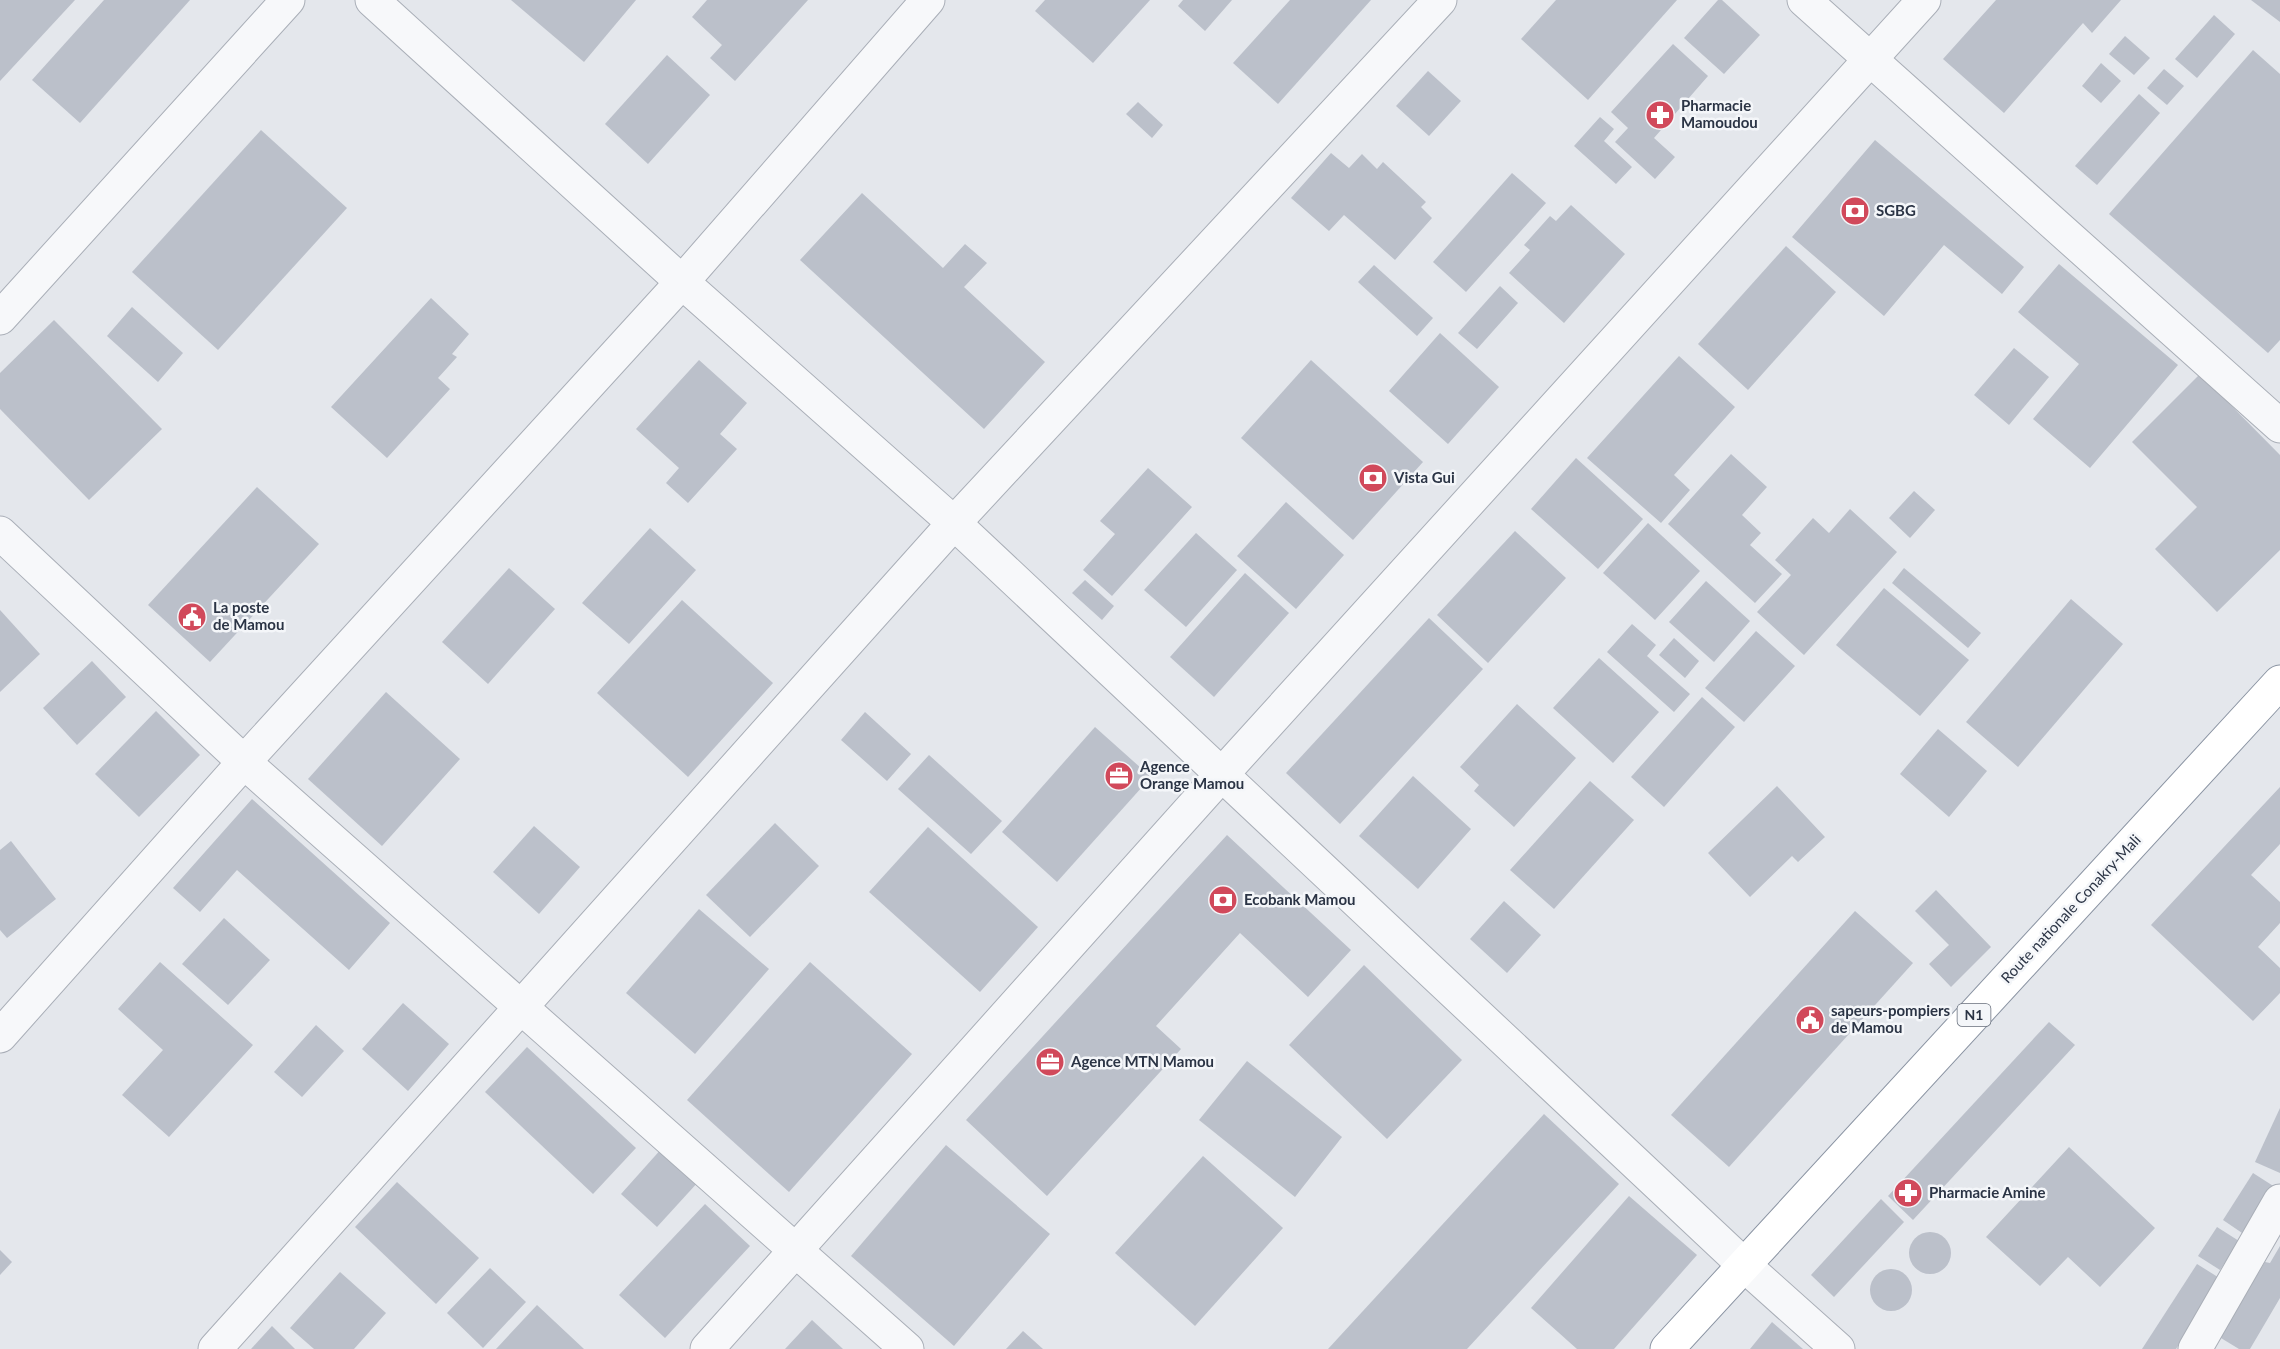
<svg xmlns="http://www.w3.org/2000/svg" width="2280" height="1349" font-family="Lato,sans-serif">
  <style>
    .building { fill: #bbc0ca }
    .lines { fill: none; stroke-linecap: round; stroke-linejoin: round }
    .minor-casing { stroke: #a9aeb7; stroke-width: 35 }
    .highway-casing { stroke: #8b94a3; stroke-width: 35 }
    .minor { stroke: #f7f8fa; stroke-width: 33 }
    .highway { stroke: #fff; stroke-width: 33 }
    .labels { text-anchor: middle; stroke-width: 5; stroke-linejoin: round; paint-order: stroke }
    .shield { fill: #f4f6f9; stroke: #676e7b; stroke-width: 1.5 }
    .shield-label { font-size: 14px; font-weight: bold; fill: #2b3445 }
    .poi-label { font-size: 15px; font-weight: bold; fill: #2b3445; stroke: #f4f6f9; text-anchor: start }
    .street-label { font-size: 15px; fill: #2b3445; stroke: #f4f6f9 }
  </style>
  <rect width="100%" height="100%" fill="#e4e7ec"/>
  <g class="building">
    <path d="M 0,0 L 75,0 L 0,81 Z"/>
    <path d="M 104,0 L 190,0 L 80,123 L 32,80 Z"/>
    <path d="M 511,0 L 636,0 L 584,62 Z"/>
    <path d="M 707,0 L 808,0 L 735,81 L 710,58 L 722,45 L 692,17 Z"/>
    <path d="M 1045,0 L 1150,0 L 1093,63 L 1035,11 Z"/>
    <path d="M 1183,0 L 1232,0 L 1205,31 L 1178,6 Z"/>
    <path d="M 1290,0 L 1371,0 L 1278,104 L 1233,63 Z"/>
    <path d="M 1556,0 L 1677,0 L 1588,100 L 1521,39 Z"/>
    <path d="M 1718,0 L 1722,0 L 1760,35 L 1724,74 L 1684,38 Z"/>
    <path d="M 1996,0 L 2121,0 L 2092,33 L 2083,23 L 2004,113 L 1943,59 Z"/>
    <path d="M 2251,0 L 2280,0 L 2280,22 Z"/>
    <path d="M 2214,15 L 2235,34 L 2197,78 L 2175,59 Z"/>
    <path d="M 2125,36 L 2150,58 L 2134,75 L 2109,54 Z"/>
    <path d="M 1673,44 L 1708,76 L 1654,138 L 1675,157 L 1655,179 L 1615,142 L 1628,128 L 1611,112 Z"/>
    <path d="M 2253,50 L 2280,74 L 2280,340 L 2268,353 L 2109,214 Z"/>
    <path d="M 667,55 L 710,95 L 648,164 L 605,124 Z"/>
    <path d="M 2101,63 L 2121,81 L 2101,103 L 2082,86 Z"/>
    <path d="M 2164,69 L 2184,86 L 2167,105 L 2147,88 Z"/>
    <path d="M 1428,71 L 1461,101 L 1429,136 L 1396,106 Z"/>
    <path d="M 2139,94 L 2160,113 L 2097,185 L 2075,166 Z"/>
    <path d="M 1138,102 L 1163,125 L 1152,138 L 1126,114 Z"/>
    <path d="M 1600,117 L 1614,129 L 1604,141 L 1632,167 L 1616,184 L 1574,146 Z"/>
    <path d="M 261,130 L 347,208 L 218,350 L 132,272 Z"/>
    <path d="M 1875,140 L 2024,267 L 2002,294 L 1944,245 L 1884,316 L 1792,237 Z"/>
    <path d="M 1331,153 L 1349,168 L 1362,154 L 1377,169 L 1383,162 L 1426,202 L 1421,207 L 1432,218 L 1395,260 L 1344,215 L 1329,231 L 1291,198 Z"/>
    <path d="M 1512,173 L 1546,203 L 1466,292 L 1433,262 Z"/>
    <path d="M 862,193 L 943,268 L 965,244 L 987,263 L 964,287 L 1045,362 L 984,429 L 800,260 Z"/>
    <path d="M 1571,205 L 1625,254 L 1564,323 L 1509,273 L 1530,250 L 1524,245 L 1550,216 L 1556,221 Z"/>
    <path d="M 1786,246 L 1836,292 L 1748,390 L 1698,344 Z"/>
    <path d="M 2059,264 L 2178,365 L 2090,468 L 2033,419 L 2079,364 L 2018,312 Z"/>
    <path d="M 1374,265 L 1433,318 L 1417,336 L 1358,282 Z"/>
    <path d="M 1500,286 L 1518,303 L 1477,349 L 1458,333 Z"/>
    <path d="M 431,298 L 469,334 L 452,354 L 457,357 L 438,378 L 450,389 L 387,458 L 331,407 Z"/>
    <path d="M 132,307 L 183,353 L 158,382 L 107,336 Z"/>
    <path d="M 54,320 L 162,429 L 89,500 L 0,409 L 0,373 Z"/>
    <path d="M 1440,333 L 1499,387 L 1448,444 L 1389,391 Z"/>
    <path d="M 2014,348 L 2049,377 L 2009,425 L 1974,395 Z"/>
    <path d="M 1679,356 L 1735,407 L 1674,475 L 1690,490 L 1661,523 L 1587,458 Z"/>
    <path d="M 699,360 L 747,403 L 720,434 L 737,449 L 688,503 L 666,483 L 679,468 L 636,429 Z"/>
    <path d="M 1311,360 L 1423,462 L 1353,540 L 1241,438 Z"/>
    <path d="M 2200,374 L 2280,455 L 2280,550 L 2217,612 L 2155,549 L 2197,507 L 2132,442 Z"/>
    <path d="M 1731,454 L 1767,487 L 1742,515 L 1761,533 L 1750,545 L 1782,574 L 1755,603 L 1668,524 Z"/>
    <path d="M 1576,458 L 1643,519 L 1598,569 L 1531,509 Z"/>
    <path d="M 1148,468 L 1192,507 L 1112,596 L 1083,570 L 1115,534 L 1100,521 Z"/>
    <path d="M 257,487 L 319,544 L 210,662 L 148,605 Z"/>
    <path d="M 1914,491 L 1935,510 L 1910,538 L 1889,518 Z"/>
    <path d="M 1286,502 L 1344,555 L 1296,609 L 1237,556 Z"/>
    <path d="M 1850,509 L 1897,552 L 1804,655 L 1757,612 L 1791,575 L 1775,560 L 1813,518 L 1829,533 Z"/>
    <path d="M 1648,523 L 1700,571 L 1655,620 L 1603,573 Z"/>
    <path d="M 650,528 L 696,570 L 629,644 L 582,603 Z"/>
    <path d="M 1515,531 L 1566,578 L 1488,663 L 1437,615 Z"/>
    <path d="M 1196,533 L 1237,570 L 1186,627 L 1144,590 Z"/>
    <path d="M 509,568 L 555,609 L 488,684 L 442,642 Z"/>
    <path d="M 1904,568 L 1981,633 L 1968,648 L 1892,583 Z"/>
    <path d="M 1245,573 L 1289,613 L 1214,697 L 1170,657 Z"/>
    <path d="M 1085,580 L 1114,606 L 1102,620 L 1072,593 Z"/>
    <path d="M 1706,581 L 1750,621 L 1714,662 L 1669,622 Z"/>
    <path d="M 1884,588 L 1969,660 L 1920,716 L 1836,645 Z"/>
    <path d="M 2071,599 L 2123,644 L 2018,767 L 1966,722 Z"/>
    <path d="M 682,600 L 773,683 L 688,777 L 597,693 Z"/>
    <path d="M 0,610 L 40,654 L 0,692 Z"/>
    <path d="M 1429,618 L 1483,669 L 1340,824 L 1286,773 Z"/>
    <path d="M 1632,624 L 1656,645 L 1647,656 L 1690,694 L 1674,712 L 1607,652 Z"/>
    <path d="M 1756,631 L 1795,666 L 1744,722 L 1705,688 Z"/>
    <path d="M 1674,638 L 1699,661 L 1685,678 L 1659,655 Z"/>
    <path d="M 1599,658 L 1659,712 L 1613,763 L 1553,708 Z"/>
    <path d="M 92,661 L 126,697 L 77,745 L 43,708 Z"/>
    <path d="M 386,692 L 460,759 L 382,846 L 308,779 Z"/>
    <path d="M 1702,697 L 1735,727 L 1664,807 L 1631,777 Z"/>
    <path d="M 1517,704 L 1576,758 L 1514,827 L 1474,791 L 1479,785 L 1460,767 Z"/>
    <path d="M 156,711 L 200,755 L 139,817 L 95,774 Z"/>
    <path d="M 865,712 L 911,754 L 887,781 L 841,740 Z"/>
    <path d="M 1095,727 L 1151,777 L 1057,882 L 1002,832 Z"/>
    <path d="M 1938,729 L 1987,771 L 1949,817 L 1900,774 Z"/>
    <path d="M 929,755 L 1002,821 L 971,854 L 898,789 Z"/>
    <path d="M 1413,776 L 1471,829 L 1418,889 L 1359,836 Z"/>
    <path d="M 1590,781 L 1634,820 L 1554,909 L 1510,870 Z"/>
    <path d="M 1777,786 L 1825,837 L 1798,862 L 1792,856 L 1750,897 L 1708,853 Z"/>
    <path d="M 2280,787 L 2280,844 L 2251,875 L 2280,902 L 2280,923 L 2258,947 L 2280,968 L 2280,993 L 2253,1021 L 2151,925 Z"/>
    <path d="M 252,799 L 390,923 L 349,970 L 237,870 L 200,912 L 173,888 Z"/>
    <path d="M 775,823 L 819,866 L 750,937 L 706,895 Z"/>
    <path d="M 534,826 L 580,867 L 539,914 L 493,872 Z"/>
    <path d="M 928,827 L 1038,927 L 980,992 L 869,892 Z"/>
    <path d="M 1227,835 L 1351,950 L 1308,997 L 1240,933 L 1156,1026 L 1181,1049 L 1047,1196 L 966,1120 Z"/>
    <path d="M 11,841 L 56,899 L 7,938 L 0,930 L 0,850 Z"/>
    <path d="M 1936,890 L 1991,947 L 1951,987 L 1929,964 L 1949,945 L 1915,911 Z"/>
    <path d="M 1504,901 L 1541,935 L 1507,973 L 1470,939 Z"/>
    <path d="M 699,909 L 769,969 L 695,1054 L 626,993 Z"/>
    <path d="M 1855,911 L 1913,963 L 1729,1167 L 1671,1115 Z"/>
    <path d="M 224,918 L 270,960 L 228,1005 L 182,964 Z"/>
    <path d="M 160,962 L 253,1045 L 169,1137 L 122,1095 L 163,1050 L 118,1009 Z"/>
    <path d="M 810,962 L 912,1054 L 789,1192 L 687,1100 Z"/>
    <path d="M 1364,965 L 1462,1060 L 1387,1139 L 1289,1045 Z"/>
    <path d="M 403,1003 L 449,1044 L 408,1091 L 362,1049 Z"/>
    <path d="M 2049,1022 L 2075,1045 L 1913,1220 L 1888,1196 Z"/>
    <path d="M 316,1025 L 344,1051 L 302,1097 L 274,1072 Z"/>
    <path d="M 527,1047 L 636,1148 L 593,1194 L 485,1092 Z"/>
    <path d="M 1247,1061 L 1342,1137 L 1295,1197 L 1199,1120 Z"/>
    <path d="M 2280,1108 L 2280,1173 L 2255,1162 Z"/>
    <path d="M 1544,1114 L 1619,1184 L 1467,1349 L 1328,1349 Z"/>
    <path d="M 946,1145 L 1050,1234 L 954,1346 L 851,1256 Z"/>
    <path d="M 663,1147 L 699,1181 L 657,1227 L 621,1194 Z"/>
    <path d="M 2069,1147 L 2155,1228 L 2100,1287 L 2068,1257 L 2040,1286 L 1986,1237 Z"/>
    <path d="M 1203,1156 L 1283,1228 L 1195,1326 L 1115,1253 Z"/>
    <path d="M 2253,1173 L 2278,1189 L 2248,1237 L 2223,1220 Z"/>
    <path d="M 397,1182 L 479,1258 L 436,1304 L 355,1227 Z"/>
    <path d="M 1629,1196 L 1697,1255 L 1614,1349 L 1577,1349 L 1531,1308 Z"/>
    <path d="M 1881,1199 L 1904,1222 L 1834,1297 L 1811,1275 Z"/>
    <path d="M 705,1204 L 750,1246 L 665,1338 L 619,1295 Z"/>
    <path d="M 2217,1227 L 2239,1241 L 2220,1270 L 2198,1256 Z"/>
    <circle cx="1930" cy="1253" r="21"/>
    <path d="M 2280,1246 L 2280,1298 L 2250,1349 L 2239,1349 L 2216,1335 L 2247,1282 L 2251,1285 L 2265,1262 L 2270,1263 Z"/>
    <path d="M 0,1250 L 12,1262 L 0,1275 Z"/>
    <path d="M 2197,1264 L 2221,1279 L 2176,1349 L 2142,1349 Z"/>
    <path d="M 490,1268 L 526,1302 L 483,1348 L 447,1313 Z"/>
    <circle cx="1891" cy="1290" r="21"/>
    <path d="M 340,1272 L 386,1313 L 354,1349 L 314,1349 L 290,1328 Z"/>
    <path d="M 537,1305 L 584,1349 L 496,1349 Z"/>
    <path d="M 812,1320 L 843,1349 L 785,1349 Z"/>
    <path d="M 1772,1322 L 1803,1349 L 1750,1349 Z"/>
    <path d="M 272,1326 L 295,1349 L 251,1349 Z"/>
    <path d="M 1023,1331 L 1043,1349 L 1006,1349 Z"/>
  </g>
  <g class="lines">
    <g class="minor-casing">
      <g id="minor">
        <path d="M 372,0 L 682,282 L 954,523 L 1744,1265 L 1838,1349"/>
        <path d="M 1804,0 L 2280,426"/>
        <path d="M 0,318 L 288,0"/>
        <path d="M 0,533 L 244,762 L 907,1349"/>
        <path d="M 0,1036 L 244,762 L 682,282 L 928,0"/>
        <path d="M 215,1349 L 954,523 L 1440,0"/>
        <path d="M 707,1349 L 1223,773 L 1924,0"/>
        <path d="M 2195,1349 L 2280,1201"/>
      </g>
    </g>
    <g class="highway-casing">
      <path id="highway" d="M 1667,1349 L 2280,682"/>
    </g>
    <use href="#minor" class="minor"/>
    <use href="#highway" class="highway"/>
  </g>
  <defs>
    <g id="pharmacy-disc" transform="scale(1.5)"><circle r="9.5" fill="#d1495b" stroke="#f4f6f9"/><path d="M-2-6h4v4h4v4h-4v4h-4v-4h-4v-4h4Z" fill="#fff"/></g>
    <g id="bank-disc" transform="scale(1.5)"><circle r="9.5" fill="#d1495b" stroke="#f4f6f9"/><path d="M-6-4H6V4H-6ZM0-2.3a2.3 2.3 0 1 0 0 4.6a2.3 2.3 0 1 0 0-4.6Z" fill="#fff"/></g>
    <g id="civic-disc" transform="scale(1.5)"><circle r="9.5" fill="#d1495b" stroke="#f4f6f9"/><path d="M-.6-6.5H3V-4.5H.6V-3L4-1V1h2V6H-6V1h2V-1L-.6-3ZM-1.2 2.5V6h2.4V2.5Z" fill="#fff"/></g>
    <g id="office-disc" transform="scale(1.5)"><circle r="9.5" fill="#d1495b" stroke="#f4f6f9"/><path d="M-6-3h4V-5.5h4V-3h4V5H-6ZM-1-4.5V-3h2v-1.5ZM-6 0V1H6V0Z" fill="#fff"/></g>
  </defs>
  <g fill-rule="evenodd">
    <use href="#pharmacy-disc" x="1660" y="115"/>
    <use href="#bank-disc" x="1855" y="211"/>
    <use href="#bank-disc" x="1373" y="478"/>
    <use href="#civic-disc" x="192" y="617"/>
    <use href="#office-disc" x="1119" y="776"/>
    <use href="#bank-disc" x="1223" y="900"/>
    <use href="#civic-disc" x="1810" y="1020"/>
    <use href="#office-disc" x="1050" y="1062"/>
    <use href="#pharmacy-disc" x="1908" y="1193"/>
  </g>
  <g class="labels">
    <rect class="shield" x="1957.5" y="1004" width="33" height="22" rx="4.5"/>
    <g class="shield-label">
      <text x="1974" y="1020">N1</text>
    </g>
    <g class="poi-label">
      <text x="1681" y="111">Pharmacie<tspan x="1681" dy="17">Mamoudou</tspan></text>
      <text x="1876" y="216">SGBG</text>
      <text x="1394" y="483">Vista Gui</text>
      <text x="213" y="613">La poste<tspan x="213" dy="17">de Mamou</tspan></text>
      <text x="1140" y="772">Agence<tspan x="1140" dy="17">Orange Mamou</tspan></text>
      <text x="1244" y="905">Ecobank Mamou</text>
      <text x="1831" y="1016">sapeurs-pompiers<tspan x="1831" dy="17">de Mamou</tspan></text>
      <text x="1071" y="1067">Agence MTN Mamou</text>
      <text x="1929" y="1198">Pharmacie Amine</text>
    </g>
    <g class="street-label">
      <text transform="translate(2071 909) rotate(-47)" y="5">Route nationale Conakry-Mali</text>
    </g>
  </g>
</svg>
